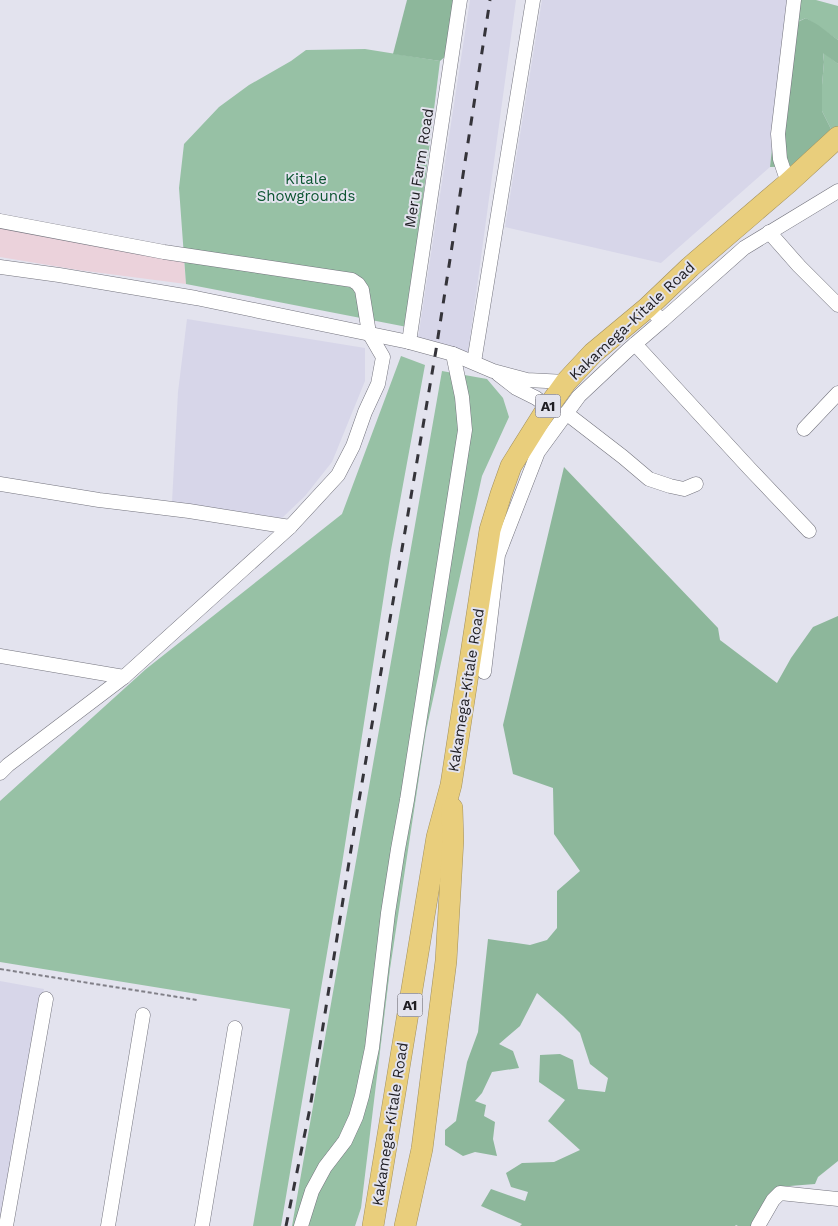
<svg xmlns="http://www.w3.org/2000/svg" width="838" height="1226" font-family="'Work Sans',sans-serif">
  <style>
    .commercial { fill: #ebd2db }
    .built { fill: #d7d6e9 }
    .green { fill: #97c1a5 }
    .forest { fill: #8db79b }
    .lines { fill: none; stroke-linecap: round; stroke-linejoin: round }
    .minor-casing { stroke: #74747e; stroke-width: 15 }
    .highway-casing { stroke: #a2905d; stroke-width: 22 }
    .path { stroke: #807f87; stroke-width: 2; stroke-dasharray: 4 2.5; stroke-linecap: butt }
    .minor { stroke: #fff; stroke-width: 14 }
    .highway { stroke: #e9ce7c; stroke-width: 21 }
    .rail { stroke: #35343a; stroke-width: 3; stroke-dasharray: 9 9; stroke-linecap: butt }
    .labels { text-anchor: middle; stroke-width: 4; stroke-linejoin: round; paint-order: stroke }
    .shield { fill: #e3e3ee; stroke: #5a5960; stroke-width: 1 }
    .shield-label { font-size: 14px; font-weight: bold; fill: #1f1e23 }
    .street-label { font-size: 15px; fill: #1f1e23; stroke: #e3e3ee }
    .park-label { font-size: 15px; fill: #0c5531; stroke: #e3e3ee }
  </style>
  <rect width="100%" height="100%" fill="#e3e3ee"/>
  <path class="commercial" d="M 0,227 L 184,259 L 186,284 L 78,270 L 0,257 Z"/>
  <g class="built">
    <path d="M 470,0 L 516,0 L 468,353 L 418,338 Z"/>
    <path d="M 542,0 L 788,0 L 770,167 L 661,263 L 505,227 Z"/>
    <path d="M 187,319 L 365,348 L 365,381 L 332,462 L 305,496 L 282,518 L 172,502 L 178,392 Z"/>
    <path d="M 0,981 L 44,989 L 3,1226 L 0,1226 Z"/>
  </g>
  <g class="green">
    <path d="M 796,0 L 816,0 L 838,6 L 838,40 L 806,18 L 799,21 Z"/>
    <path d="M 365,49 L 440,61 L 407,327 L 186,284 L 179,188 L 184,144 L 219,107 L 249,85 L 291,61 L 306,50 Z"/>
    <path d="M 823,52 L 838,64 L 838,128 L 833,133 L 822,111 L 822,85 L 824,62 Z"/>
    <path d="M 401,356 L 425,365 L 391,550 L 342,864 L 281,1226 L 253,1226 L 290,1009 L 0,962 L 0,801 L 146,669 L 342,514 Z"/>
    <path d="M 442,371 L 487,379 L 503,398 L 509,417 L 482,476 L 426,731 L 390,969 L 361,1208 L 355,1226 L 292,1226 Z"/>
  </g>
  <g class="forest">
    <path d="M 407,0 L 456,0 L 447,55 L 440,61 L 393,54 Z"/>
    <path d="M 806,18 L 818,25 L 838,40 L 838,64 L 823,53 L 824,62 L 822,85 L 822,111 L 833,133 L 798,166 L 770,167 L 785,28 Z"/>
    <path d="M 564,467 L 718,628 L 720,640 L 777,683 L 791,658 L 813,627 L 838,616 L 838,1161 L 818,1177 L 815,1184 L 777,1187 L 754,1226 L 738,1226 L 736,1225 L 735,1226 L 520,1226 L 522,1224 L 481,1206 L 491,1189 L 525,1201 L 528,1192 L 511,1187 L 506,1173 L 522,1163 L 554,1162 L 580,1150 L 548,1121 L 565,1100 L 539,1082 L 540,1055 L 560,1054 L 573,1060 L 578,1089 L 605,1092 L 608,1078 L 590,1064 L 580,1033 L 563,1016 L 537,993 L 520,1026 L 499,1044 L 513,1051 L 519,1068 L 492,1072 L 482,1093 L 475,1101 L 486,1105 L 484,1116 L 495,1122 L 493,1139 L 497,1156 L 475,1152 L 463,1156 L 445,1145 L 445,1130 L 456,1121 L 467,1062 L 478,1032 L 488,939 L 530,945 L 547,940 L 557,928 L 557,891 L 580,871 L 554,834 L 553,788 L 513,774 L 503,725 Z"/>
  </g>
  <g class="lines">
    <g class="minor-casing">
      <g id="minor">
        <path d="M 788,183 L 780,159 L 778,134 L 794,0"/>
        <path d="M 0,221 L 164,252 L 352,280 L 358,284 L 362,290 L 369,333 L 383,357 L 378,384 L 365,412 L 353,446 L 338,475 L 290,527 L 124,677 L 8,765 L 0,773"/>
        <path d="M 769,232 L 799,266 L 838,305"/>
        <path d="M 0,267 L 59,275 L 196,298 L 409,342 L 453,354 L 493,371 L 527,380 L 566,382"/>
        <path d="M 656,315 L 663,320 L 744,248 L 838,191"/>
        <path d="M 409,342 L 460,0"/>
        <path d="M 635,344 L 750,469 L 809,531"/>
        <path d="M 474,362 L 533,0"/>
        <path d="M 498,374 L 516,388 L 536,398 L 548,407"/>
        <path d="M 566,413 L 623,457 L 649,479 L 670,486 L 684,489 L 696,484"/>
        <path d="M 804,429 L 838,393"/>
        <path d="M 0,484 L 99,500 L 189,511 L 290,527"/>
        <path d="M 0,656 L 124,677"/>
        <path d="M 484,672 L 498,555 L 538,452 L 579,396 L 628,350 L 663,320"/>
        <path d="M 6,1226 L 46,999"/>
        <path d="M 108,1226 L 143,1015"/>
        <path d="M 202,1226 L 235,1028"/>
        <path d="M 301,1226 L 312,1191 L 325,1167 L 345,1141 L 356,1117 L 362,1096 L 372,1048 L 388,913 L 398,849 L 407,800 L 465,430 L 462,397 L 453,354"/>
        <path d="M 758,1226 L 773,1200 L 780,1193 L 838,1199"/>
      </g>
    </g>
    <g class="highway-casing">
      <g id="highway">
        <path d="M 373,1226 L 437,837 L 451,785 L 490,530 L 501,494 L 511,466 L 548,407 L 566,382 L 593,353 L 647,308 L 690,267 L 788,183 L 838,137"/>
        <path d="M 405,1226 L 422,1149 L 446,961 L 453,840 L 452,808"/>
      </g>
    </g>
    <path class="path" d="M 0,969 L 197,1000"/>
    <use href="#minor" class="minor"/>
    <use href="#highway" class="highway"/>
    <path class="rail" d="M 286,1226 L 310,1108 L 356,818 L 436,350 L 490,0"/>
  </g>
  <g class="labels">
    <g class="shield">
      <rect x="535.5" y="394.5" width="25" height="23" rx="4"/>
      <rect x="397.5" y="993.5" width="25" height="23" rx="4"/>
    </g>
    <g class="shield-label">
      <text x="548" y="411">A1</text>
      <text x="410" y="1010">A1</text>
    </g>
    <g class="street-label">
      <text transform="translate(419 168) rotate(-81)" y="5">Meru Farm Road</text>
      <text transform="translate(632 321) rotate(-43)" y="5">Kakamega-Kitale Road</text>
      <text transform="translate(466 690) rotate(-81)" y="5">Kakamega-Kitale Road</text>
      <text transform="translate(390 1124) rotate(-81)" y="5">Kakamega-Kitale Road</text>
    </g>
    <g class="park-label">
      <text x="306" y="184">Kitale<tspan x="306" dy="17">Showgrounds</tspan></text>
    </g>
  </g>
</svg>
